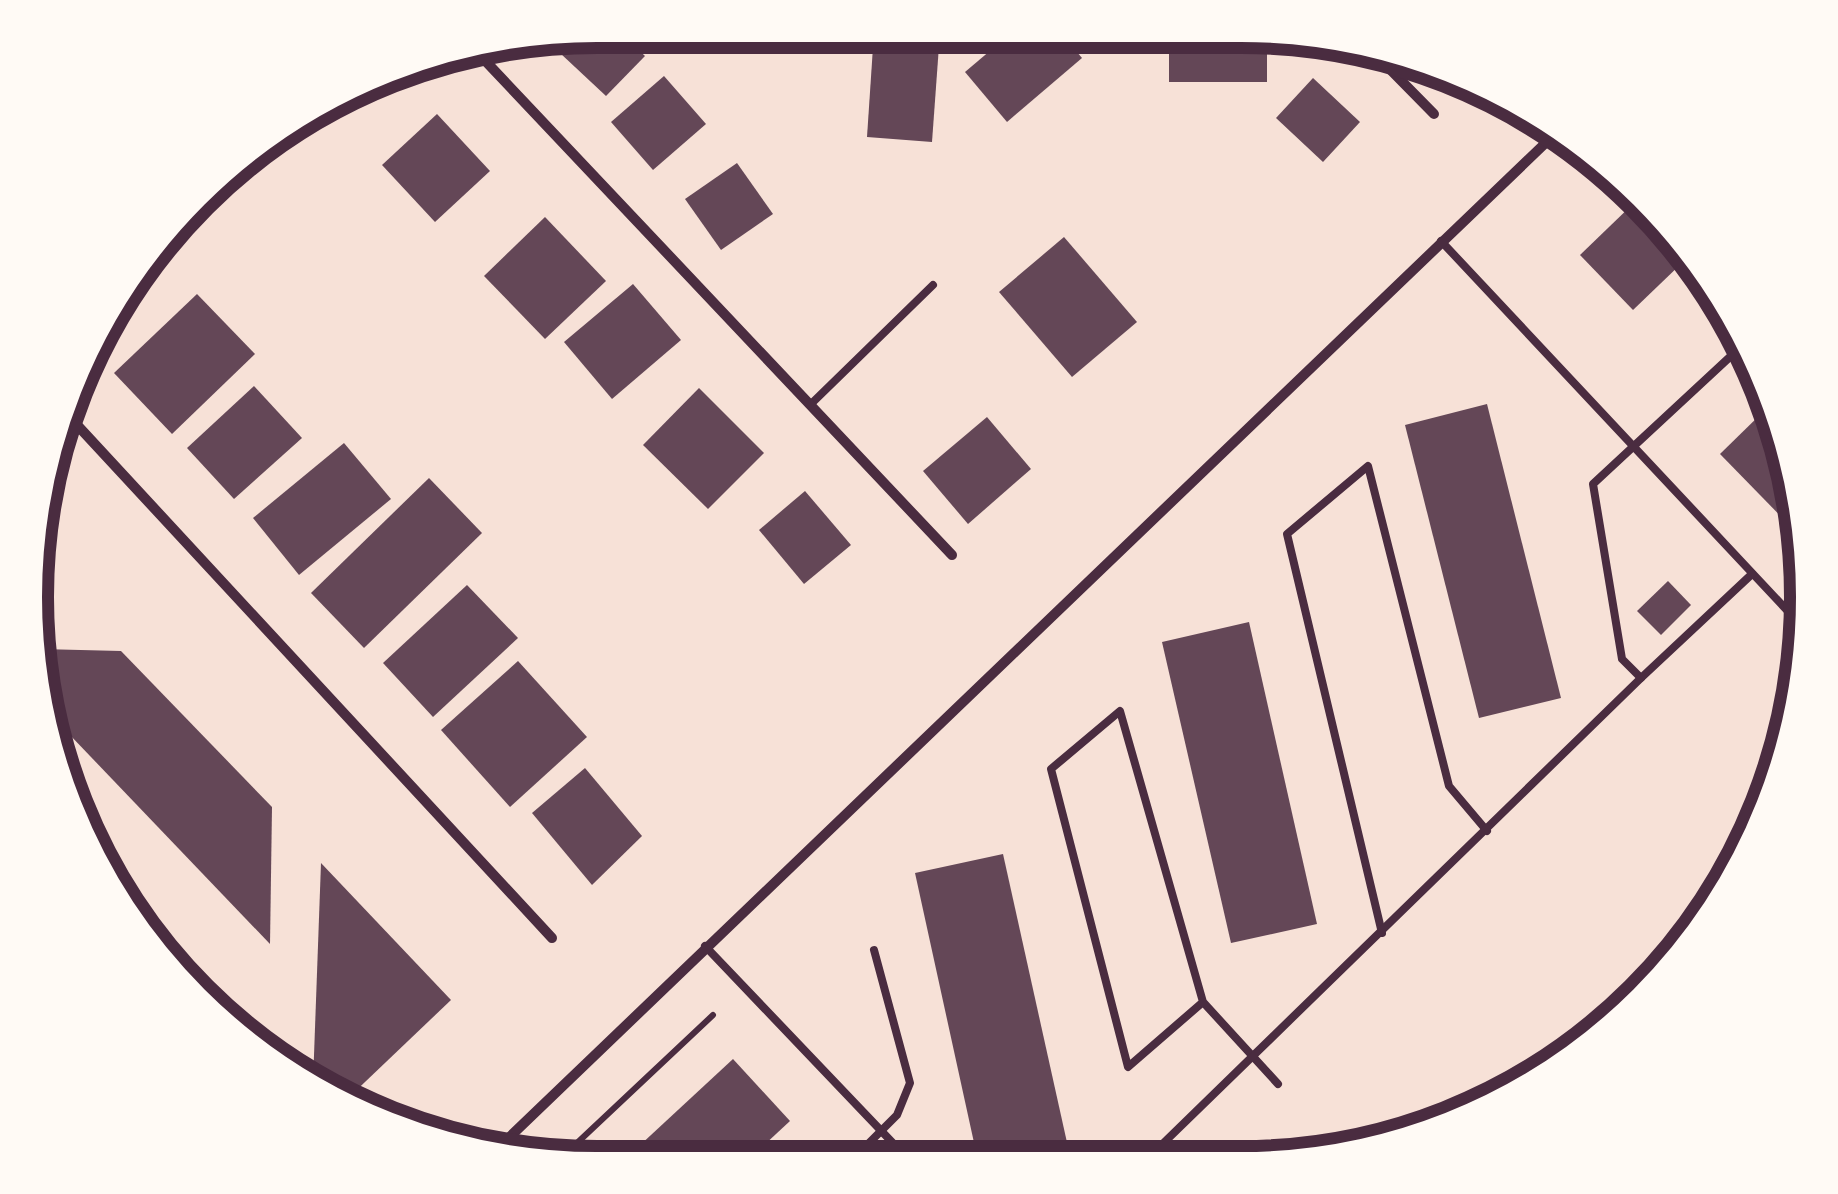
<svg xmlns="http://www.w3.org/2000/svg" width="1838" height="1194" font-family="'PT Sans',sans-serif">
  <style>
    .building { fill: #644757 }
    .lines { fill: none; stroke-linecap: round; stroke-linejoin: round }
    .path { stroke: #4a2c40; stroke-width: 6 }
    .service { stroke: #4a2c40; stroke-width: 8 }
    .minor { stroke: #4a2c40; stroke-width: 10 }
    .rim { fill: none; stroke: #4a2c40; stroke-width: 12 }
  </style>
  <rect width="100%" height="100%" fill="#f7e1d7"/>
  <g class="building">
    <path d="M 597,30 L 617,30 L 645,56 L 606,96 L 545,39 Z"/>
    <path d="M 874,32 L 940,32 L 932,142 L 867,137 Z"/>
    <path d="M 1011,33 L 1061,33 L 1082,58 L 1007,122 L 965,72 Z"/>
    <path d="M 1169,34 L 1267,35 L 1267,82 L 1169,82 Z"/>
    <path d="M 664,76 L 706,124 L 653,170 L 611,122 Z"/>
    <path d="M 1313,78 L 1360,122 L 1323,162 L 1276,118 Z"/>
    <path d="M 437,114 L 490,171 L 435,222 L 382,165 Z"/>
    <path d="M 737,163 L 773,214 L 721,250 L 685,199 Z"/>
    <path d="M 1637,200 L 1684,261 L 1633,310 L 1580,255 Z"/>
    <path d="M 545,217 L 606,281 L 545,339 L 484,276 Z"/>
    <path d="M 1064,237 L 1137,322 L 1072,377 L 999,292 Z"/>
    <path d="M 138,268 L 146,276 L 119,302 L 118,302 Z"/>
    <path d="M 633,284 L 681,340 L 612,399 L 564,342 Z"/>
    <path d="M 197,294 L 255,354 L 172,434 L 114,373 Z"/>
    <path d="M 254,386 L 302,438 L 234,499 L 187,448 Z"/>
    <path d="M 699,388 L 764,453 L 708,509 L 643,445 Z"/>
    <path d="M 1487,404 L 1561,698 L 1479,718 L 1405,425 Z"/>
    <path d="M 1766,409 L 1801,537 L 1720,454 Z"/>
    <path d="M 987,417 L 1031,469 L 968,524 L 923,471 Z"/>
    <path d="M 344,443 L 391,499 L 299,575 L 253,518 Z"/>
    <path d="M 429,478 L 482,533 L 364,648 L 311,593 Z"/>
    <path d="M 805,491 L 851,545 L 804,584 L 759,530 Z"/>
    <path d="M 1668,581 L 1691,605 L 1661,635 L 1637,611 Z"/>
    <path d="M 467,585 L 518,638 L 433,717 L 383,663 Z"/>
    <path d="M 1249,622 L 1317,924 L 1231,943 L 1162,642 Z"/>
    <path d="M 40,649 L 121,651 L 272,807 L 270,944 L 46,710 Z"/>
    <path d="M 518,661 L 587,737 L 510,807 L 441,730 Z"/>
    <path d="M 585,768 L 642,836 L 592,885 L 532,813 Z"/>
    <path d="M 1003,854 L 1070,1156 L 1045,1162 L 978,1161 L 915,873 Z"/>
    <path d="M 321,863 L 451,1000 L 343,1103 L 313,1083 Z"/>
    <path d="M 733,1059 L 790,1121 L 748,1160 L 624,1160 Z"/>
  </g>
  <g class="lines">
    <path class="path" d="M 560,1159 L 713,1015"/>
    <g class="service">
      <path d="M 1441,241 L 1799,623"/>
      <path d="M 811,404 L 933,285"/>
      <path d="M 1641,678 L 1622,659 L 1593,484 L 1746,342"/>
      <path d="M 1382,933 L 1287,534 L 1368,466 L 1449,786 L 1487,831"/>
      <path d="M 705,946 L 910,1161"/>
      <path d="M 1203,1002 L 1128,1067 L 1051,769 L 1120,711 L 1203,1002 L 1278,1084"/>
      <path d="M 851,1161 L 897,1115 L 910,1083 L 874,950"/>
      <path d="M 1144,1162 L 1641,678 L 1752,574"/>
    </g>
    <g class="minor">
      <path d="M 475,50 L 952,555"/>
      <path d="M 1374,53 L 1434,114"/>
      <path d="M 66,413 L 552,938"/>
      <path d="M 495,1151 L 1557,132"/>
    </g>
  </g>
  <path d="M0 0H1838V1194H0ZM597 48H1241A549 549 0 0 1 1790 597V597A549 549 0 0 1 1241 1146H597A549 549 0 0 1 48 597V597A549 549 0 0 1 597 48Z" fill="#fffaf5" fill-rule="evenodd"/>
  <path class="rim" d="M597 48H1241A549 549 0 0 1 1790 597V597A549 549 0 0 1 1241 1146H597A549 549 0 0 1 48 597V597A549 549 0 0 1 597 48Z"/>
</svg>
